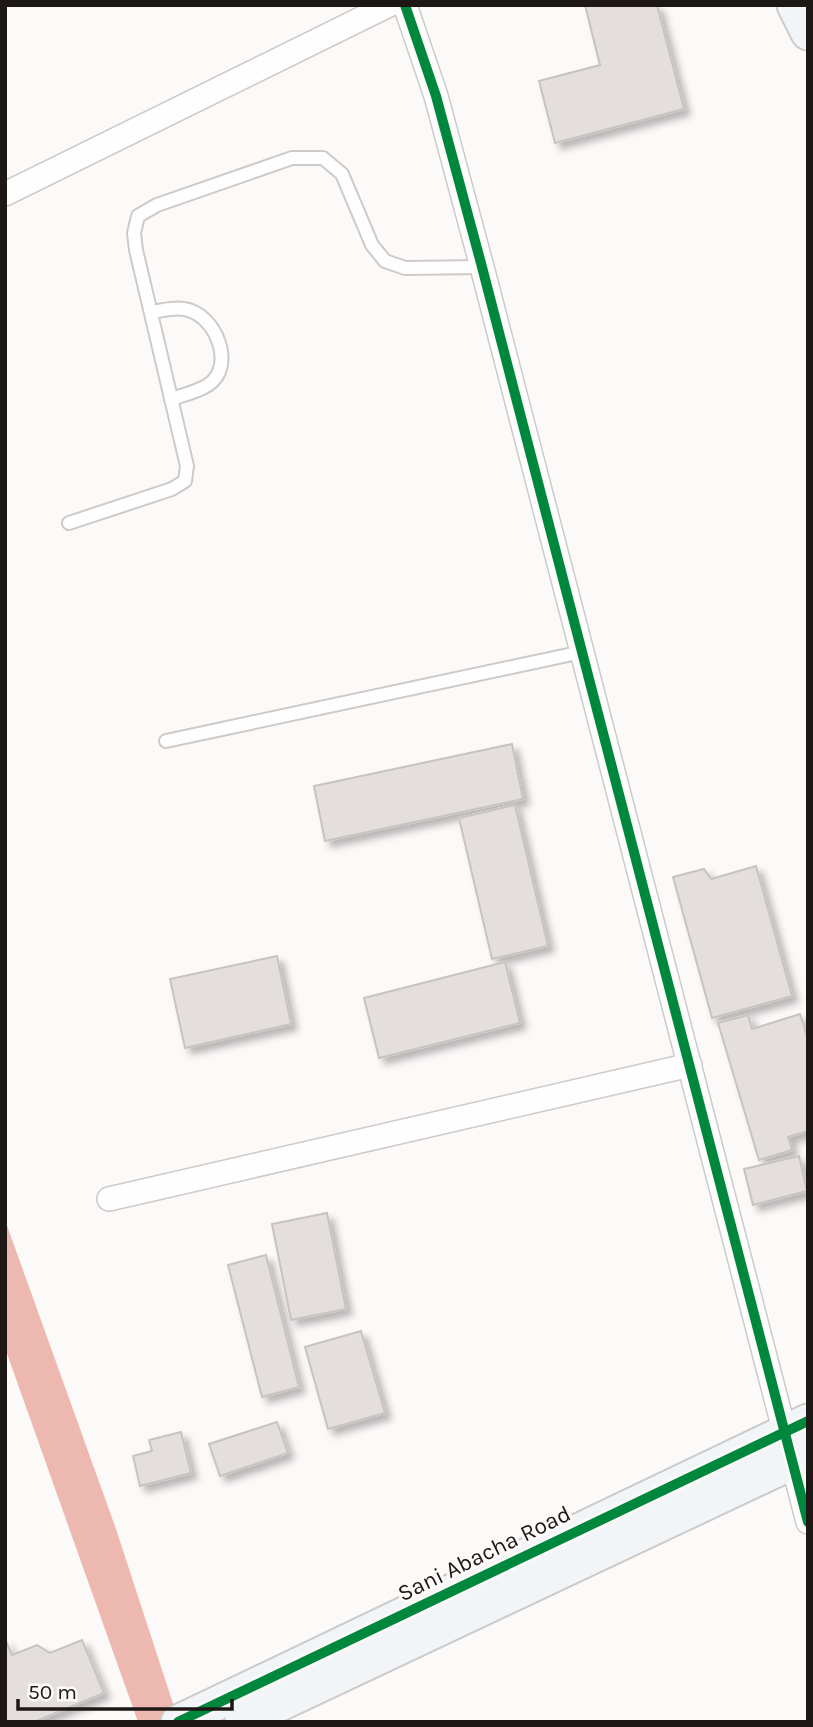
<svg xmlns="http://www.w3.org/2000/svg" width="813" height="1727" font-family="Karla,sans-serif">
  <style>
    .water { fill: #edb8af }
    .building { fill: #e4dfde; stroke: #c7c3c1; stroke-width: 2; filter: url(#shadow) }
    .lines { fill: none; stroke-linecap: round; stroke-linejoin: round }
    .lane-casing { stroke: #cdcac8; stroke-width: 16 }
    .street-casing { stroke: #cdcac8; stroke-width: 26 }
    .secondary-casing { stroke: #cdcac8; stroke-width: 37 }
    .lane { stroke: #fffefe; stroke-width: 12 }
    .street { stroke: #fffefe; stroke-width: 23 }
    .secondary { stroke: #f2f5f7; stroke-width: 33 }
    .cycleway-casing { stroke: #fdf9f8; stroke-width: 15 }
    .cycleway { stroke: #00873e; stroke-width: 10 }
    .labels { text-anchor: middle; stroke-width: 6; stroke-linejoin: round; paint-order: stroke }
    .street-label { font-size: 23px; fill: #1d1715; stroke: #fdf9f8 }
  </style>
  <defs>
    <filter id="shadow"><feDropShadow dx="6" dy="6" stdDeviation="3.5" flood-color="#0004"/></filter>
  </defs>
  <rect width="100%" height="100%" fill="#fcfaf9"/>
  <path class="water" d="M 5,1220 L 116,1529 L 179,1722 L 138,1722 L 5,1348 Z"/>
  <g class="building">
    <path d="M 585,5 L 657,5 L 684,109 L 555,143 L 539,81 L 600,65 Z"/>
    <path d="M 512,744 L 523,799 L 325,841 L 314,786 Z"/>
    <path d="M 515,805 L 548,946 L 492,959 L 459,818 Z"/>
    <path d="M 756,866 L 792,996 L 712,1018 L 673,877 L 704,869 L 711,879 Z"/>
    <path d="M 277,956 L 291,1024 L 185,1048 L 170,979 Z"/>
    <path d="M 505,962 L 520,1023 L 379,1058 L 364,998 Z"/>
    <path d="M 800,1014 L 808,1039 L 808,1131 L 788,1137 L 792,1150 L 759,1160 L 718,1023 L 748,1015 L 752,1029 Z"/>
    <path d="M 799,1156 L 807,1191 L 753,1205 L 744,1169 Z"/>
    <path d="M 327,1213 L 346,1309 L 291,1320 L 272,1224 Z"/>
    <path d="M 266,1255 L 299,1387 L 262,1397 L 228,1265 Z"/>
    <path d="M 361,1331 L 385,1413 L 328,1429 L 305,1347 Z"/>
    <path d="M 277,1422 L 288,1453 L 220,1476 L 209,1444 Z"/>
    <path d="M 181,1432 L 191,1473 L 140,1486 L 133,1456 L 152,1451 L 149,1440 Z"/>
    <path d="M 5,1639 L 12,1655 L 37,1645 L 50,1653 L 82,1640 L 104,1693 L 34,1722 L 5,1722 Z"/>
  </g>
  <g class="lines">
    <g class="lane-casing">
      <g id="lane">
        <path d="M 151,312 C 161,311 174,307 184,309 C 215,313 237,366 208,385 C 197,392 183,395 171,399"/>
        <path d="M 69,523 L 172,489 L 185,481 L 187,466 L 136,250 L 134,233 L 138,216 L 157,205 L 292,158 L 323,158 L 342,174 L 372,245 L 385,261 L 405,268 L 482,267"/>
        <path d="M 166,741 L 582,652"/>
      </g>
    </g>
    <g class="street-casing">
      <g id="street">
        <path d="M 405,5 L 436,96 L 482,267 L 808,1522"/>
        <path d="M 5,194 L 389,5"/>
        <path d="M 109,1199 L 690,1065"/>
      </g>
    </g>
    <g class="secondary-casing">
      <g id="secondary">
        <path d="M 794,5 L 808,33"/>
        <path d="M 178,1722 L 808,1421"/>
        <path d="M 242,1722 L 808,1455"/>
      </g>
    </g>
    <use href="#lane" class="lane"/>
    <use href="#street" class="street"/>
    <use href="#secondary" class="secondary"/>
    <g class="cycleway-casing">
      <g id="cycleway">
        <path d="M 405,5 L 436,96 L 482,267 L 808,1522"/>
        <path d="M 178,1722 L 808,1421"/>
      </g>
    </g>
    <use href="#cycleway" class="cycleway"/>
  </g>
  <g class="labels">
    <g class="street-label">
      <text transform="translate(484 1553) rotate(-26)" y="8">Sani Abacha Road</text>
    </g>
  </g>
  <rect width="813" height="1727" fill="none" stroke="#1d1715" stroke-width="14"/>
  <path d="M18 1699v10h214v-10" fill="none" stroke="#1d1715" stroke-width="3.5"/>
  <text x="28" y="1699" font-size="21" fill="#1d1715" stroke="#fdf9f8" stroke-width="5" paint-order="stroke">50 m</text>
</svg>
